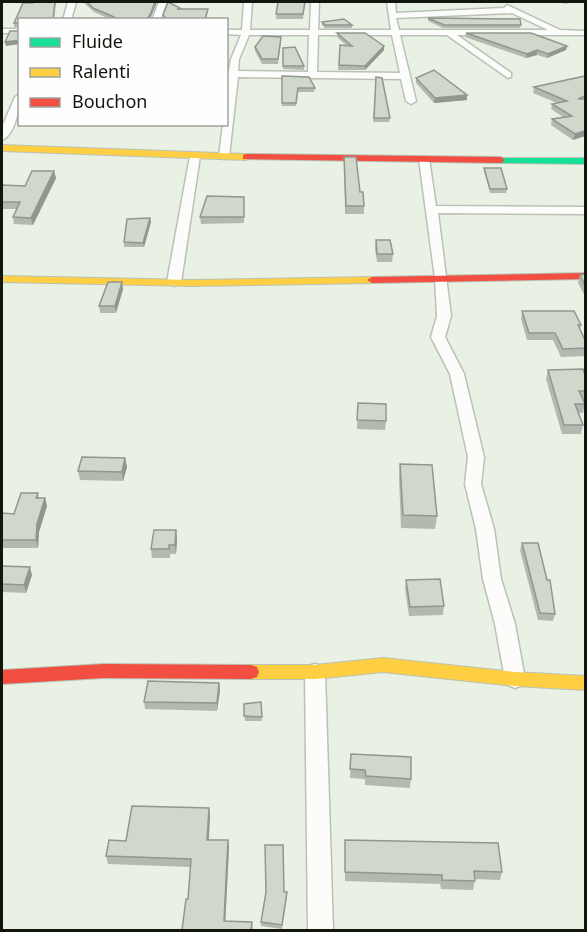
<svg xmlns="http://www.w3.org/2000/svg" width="587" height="932" font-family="'Noto Sans',sans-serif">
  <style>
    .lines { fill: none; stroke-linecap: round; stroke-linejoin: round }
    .street-casing { stroke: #bac1b6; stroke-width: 3 }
    .fast-casing { stroke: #bac1b6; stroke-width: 2 }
    .slow-casing { stroke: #bac1b6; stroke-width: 2 }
    .jam-casing { stroke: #bac1b6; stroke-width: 2 }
    .street { fill: #fcfdfb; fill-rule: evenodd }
    .fast { fill: #16e098; fill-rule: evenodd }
    .slow { fill: #ffcf43; fill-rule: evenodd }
    .jam { fill: #f24e42; fill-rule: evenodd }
    .wall { fill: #b3b9af }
    .shaded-wall { fill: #92968e }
    .building { fill: #d0d7cb; stroke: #92968e; stroke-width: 1.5 }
  </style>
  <rect width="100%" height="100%" fill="#e8f1e3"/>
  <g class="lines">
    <g class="street-casing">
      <g id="street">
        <path d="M 68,2 L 76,2 L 71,20 L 63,20 Z"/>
        <path d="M 159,2 L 167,2 L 160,20 L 152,20 Z"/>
        <path d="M 244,2 L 252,2 L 250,30 L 310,30 L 311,2 L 319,2 L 318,30 L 391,30 L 387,2 L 395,2 L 396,13 L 504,8 L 507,5 L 560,30 L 586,31 L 586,35 L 457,35 L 511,73 L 511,77 L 508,78 L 447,35 L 400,35 L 416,101 L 411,104 L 406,101 L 401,79 L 238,77 L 229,156 L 224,159 L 219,156 L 223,124 L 226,124 L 228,77 L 226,77 L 226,71 L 229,71 L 231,59 L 241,35 L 226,34 L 226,30 L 242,30 ZM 512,13 L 548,30 L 399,30 L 396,18 ZM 249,35 L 309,35 L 308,72 L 238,71 L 239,59 ZM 318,35 L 392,35 L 400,73 L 317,72 Z"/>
        <rect x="2" y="29" width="18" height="4"/>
        <path d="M 20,94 C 20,107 15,135 2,140 L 2,127 L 15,97 Z"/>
        <path d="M 195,153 L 200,156 L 181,282 L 174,286 L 167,282 L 190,156 Z"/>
        <path d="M 424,156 L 429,159 L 436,206 L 586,207 L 586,214 L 438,213 L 451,316 L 445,337 L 464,374 L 484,457 L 481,484 L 494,529 L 501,579 L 515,624 L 525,679 L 522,685 L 515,688 L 508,685 L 505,679 L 495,624 L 483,579 L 476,529 L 465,484 L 468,457 L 450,374 L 431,337 L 437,316 L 435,278 L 419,159 Z"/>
        <path d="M 315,664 L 322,666 L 325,672 L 333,930 L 308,930 L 305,672 L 308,666 Z"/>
      </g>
    </g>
    <g class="fast-casing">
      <path id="fast" d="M 498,158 L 586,158 L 586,164 L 501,163 L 498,162 Z"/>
    </g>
    <g class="slow-casing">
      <g id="slow">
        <path d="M 2,145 L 246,154 L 250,157 L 246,160 L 2,151 Z"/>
        <path d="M 2,276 L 193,280 L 372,277 L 377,280 L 372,283 L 193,286 L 2,282 Z"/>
        <path d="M 383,658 L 515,672 L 586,676 L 586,690 L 515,686 L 383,672 L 315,679 L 251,679 L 245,677 L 243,672 L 245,667 L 251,665 L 315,665 Z"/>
      </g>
    </g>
    <g class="jam-casing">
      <g id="jam">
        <path d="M 246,154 L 501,157 L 505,160 L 501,163 L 243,159 L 243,155 Z"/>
        <path d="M 586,273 L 586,279 L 372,283 L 367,280 L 372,277 Z"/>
        <path d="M 104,664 L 251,665 L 257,667 L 259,672 L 257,677 L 251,679 L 104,678 L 2,684 L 2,670 Z"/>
      </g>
    </g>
    <use href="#street" class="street"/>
    <use href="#fast" class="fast"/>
    <use href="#slow" class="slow"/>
    <use href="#jam" class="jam"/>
  </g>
  <g class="wall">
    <path d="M 31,2 L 56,2 L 54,20 L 20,20 L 20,27 L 14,27 L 14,23 L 32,3 Z"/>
    <path d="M 83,2 L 157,2 L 149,20 L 112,20 L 94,12 Z"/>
    <path d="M 278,2 L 305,2 L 303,19 L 276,19 Z"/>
    <path d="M 558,2 L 571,2 L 566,4 Z"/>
    <path d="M 428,18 L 521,25 L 520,28 L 443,28 L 428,21 Z"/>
    <path d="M 322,22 L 352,25 L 352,28 L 325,28 L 322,25 Z"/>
    <path d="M 337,33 L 384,46 L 384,50 L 365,70 L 338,70 L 340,45 L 347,46 L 337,37 Z"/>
    <path d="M 466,33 L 567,46 L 566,50 L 547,58 L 537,55 L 526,58 L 465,37 Z"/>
    <path d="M 281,41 L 278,64 L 262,64 L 255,51 L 255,47 Z"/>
    <path d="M 283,48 L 304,66 L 304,70 L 283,69 Z"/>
    <path d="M 282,76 L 315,88 L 314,92 L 298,92 L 296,106 L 282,106 Z"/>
    <path d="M 585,76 L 585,136 L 573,140 L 551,125 L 552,119 L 563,117 L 551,109 L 552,104 L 557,103 L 533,93 L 534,87 Z"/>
    <path d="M 376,77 L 390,118 L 389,122 L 373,122 Z"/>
    <path d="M 416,78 L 467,95 L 467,100 L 434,103 L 416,83 Z"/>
    <path d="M 344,157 L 360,192 L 364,206 L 364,214 L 345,214 Z"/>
    <path d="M 484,168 L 507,189 L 506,193 L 490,193 L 484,171 Z"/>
    <path d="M 54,171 L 56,178 L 33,225 L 14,224 L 13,217 L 17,209 L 2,209 L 2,185 L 25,186 Z"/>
    <path d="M 244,197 L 244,223 L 201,224 L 200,217 Z"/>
    <path d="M 150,218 L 151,222 L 144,247 L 124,247 L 124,242 Z"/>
    <path d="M 376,240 L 393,254 L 392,262 L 377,262 L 375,249 Z"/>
    <path d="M 585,274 L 585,296 L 578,283 L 580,275 Z"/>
    <path d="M 123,289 L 116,313 L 100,313 L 99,306 Z"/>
    <path d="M 522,311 L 581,325 L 580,329 L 585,340 L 585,356 L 561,357 L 553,340 L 527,340 L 521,319 Z"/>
    <path d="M 548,370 L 585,375 L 585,400 L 583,400 L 585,404 L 583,413 L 579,413 L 583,425 L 581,434 L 562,434 L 546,379 Z"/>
    <path d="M 358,403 L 386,421 L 385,430 L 357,429 Z"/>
    <path d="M 125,458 L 127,467 L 123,481 L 80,480 L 78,471 Z"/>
    <path d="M 400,464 L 437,516 L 435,529 L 401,528 L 399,477 Z"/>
    <path d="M 38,493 L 39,498 L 45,498 L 47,506 L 39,532 L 38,548 L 3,548 L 2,552 L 2,513 L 14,514 Z"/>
    <path d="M 176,530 L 177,540 L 176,554 L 170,554 L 170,558 L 152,558 L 151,549 Z"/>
    <path d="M 522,543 L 555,614 L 553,621 L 538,620 L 520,550 Z"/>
    <path d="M 2,566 L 32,575 L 26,593 L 2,592 Z"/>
    <path d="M 406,580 L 444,606 L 443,615 L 409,616 L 405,589 Z"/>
    <path d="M 219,683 L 220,690 L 217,711 L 145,709 L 144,702 Z"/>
    <path d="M 261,702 L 262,721 L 245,721 L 244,704 Z"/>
    <path d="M 351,754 L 411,779 L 410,788 L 365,785 L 365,779 L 350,778 Z"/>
    <path d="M 209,808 L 210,816 L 209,840 L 228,840 L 229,848 L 225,921 L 252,922 L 253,930 L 182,930 L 188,899 L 191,867 L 108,864 L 106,856 L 126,841 Z"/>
    <path d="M 345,840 L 502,872 L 500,880 L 475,879 L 473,890 L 441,889 L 440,884 L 345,881 Z"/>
    <path d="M 287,896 L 282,929 L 261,926 L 261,922 Z"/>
  </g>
  <g class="shaded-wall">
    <path d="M 155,2 L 157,2 L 150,19 L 149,20 L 146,20 Z"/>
    <path d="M 20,40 L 20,44 L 6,46 L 5,42 Z"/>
    <path d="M 384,46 L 384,50 L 365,70 L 365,66 Z"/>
    <path d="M 567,46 L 566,50 L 547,58 L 548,54 Z"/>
    <path d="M 537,50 L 537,55 L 526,58 L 527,54 Z"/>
    <path d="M 467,95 L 467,100 L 434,103 L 435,98 Z"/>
    <path d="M 585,131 L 585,136 L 573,140 L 575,134 Z"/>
    <path d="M 54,171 L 56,178 L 33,225 L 31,218 Z"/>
    <path d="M 150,218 L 151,222 L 144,247 L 143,243 Z"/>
    <path d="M 122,282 L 123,289 L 116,313 L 115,306 Z"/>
    <path d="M 125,458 L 127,467 L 123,481 L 122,472 Z"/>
    <path d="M 45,498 L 47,506 L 39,532 L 38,548 L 36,540 L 37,524 Z"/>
    <path d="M 176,530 L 177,540 L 176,554 L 175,545 Z"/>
    <path d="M 30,567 L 32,575 L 26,593 L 24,585 Z"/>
    <path d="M 219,683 L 220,690 L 217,711 L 217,703 Z"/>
    <path d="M 209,808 L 210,816 L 208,848 L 207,840 Z"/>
    <path d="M 228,840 L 229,848 L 225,929 L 224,921 Z"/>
  </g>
  <g class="building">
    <path d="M 31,2 L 55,2 L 53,20 L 20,20 L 20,23 L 14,23 L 23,3 L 32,3 Z"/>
    <path d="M 87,2 L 155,2 L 150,15 L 146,20 L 121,20 L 93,8 Z"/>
    <path d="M 168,2 L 180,8 L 177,9 L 208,9 L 205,20 L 168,20 L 163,15 Z"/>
    <path d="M 278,2 L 305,2 L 303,14 L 276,14 Z"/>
    <path d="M 428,18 L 520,19 L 521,25 L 444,25 Z"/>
    <path d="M 344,19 L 352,25 L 325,25 L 322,22 Z"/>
    <path d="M 10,31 L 20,31 L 20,40 L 5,42 Z"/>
    <path d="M 337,33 L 365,33 L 384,46 L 365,66 L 339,65 L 340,45 L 352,46 Z"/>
    <path d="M 466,33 L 531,33 L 567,46 L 548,54 L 537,50 L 527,54 Z"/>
    <path d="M 263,36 L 281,37 L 278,59 L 262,59 L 255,47 Z"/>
    <path d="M 295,47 L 304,66 L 283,66 L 283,48 Z"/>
    <path d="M 434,70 L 467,95 L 435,98 L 416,78 Z"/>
    <path d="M 282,76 L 309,77 L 315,88 L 298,88 L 296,103 L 282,103 Z"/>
    <path d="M 585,76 L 585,96 L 578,99 L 585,99 L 585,131 L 575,134 L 552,119 L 572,116 L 552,104 L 567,101 L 534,87 Z"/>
    <path d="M 376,77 L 382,78 L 390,118 L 374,118 Z"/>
    <path d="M 344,157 L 356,157 L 360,192 L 363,192 L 364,206 L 346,206 Z"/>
    <path d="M 484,168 L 501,168 L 507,189 L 490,189 Z"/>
    <path d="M 32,171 L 54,171 L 31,218 L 13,217 L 20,202 L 2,202 L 2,185 L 25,186 Z"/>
    <path d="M 207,196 L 244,197 L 244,217 L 200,217 Z"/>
    <path d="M 150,218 L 143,243 L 124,242 L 127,219 Z"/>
    <path d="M 376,240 L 390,240 L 393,254 L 377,254 Z"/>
    <path d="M 585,274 L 585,285 L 580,275 Z"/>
    <path d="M 108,282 L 122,282 L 115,306 L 99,306 Z"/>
    <path d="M 522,311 L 574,311 L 581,325 L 578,325 L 585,340 L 585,348 L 563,349 L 555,333 L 529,333 Z"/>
    <path d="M 583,369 L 585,375 L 585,391 L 579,391 L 585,404 L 575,404 L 583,425 L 564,425 L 548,370 Z"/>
    <path d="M 358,403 L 386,404 L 386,421 L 357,420 Z"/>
    <path d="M 82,457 L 125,458 L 122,472 L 78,471 Z"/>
    <path d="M 400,464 L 432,465 L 437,516 L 403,515 Z"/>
    <path d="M 21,493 L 38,493 L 36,498 L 45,498 L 37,524 L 36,540 L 2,540 L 2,513 L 14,514 Z"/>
    <path d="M 154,530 L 176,530 L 175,545 L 169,545 L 169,549 L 151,549 Z"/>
    <path d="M 522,543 L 538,543 L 547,580 L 550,580 L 555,614 L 540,613 Z"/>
    <path d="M 2,566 L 30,567 L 24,585 L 2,584 Z"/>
    <path d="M 440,579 L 444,606 L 410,607 L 406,580 Z"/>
    <path d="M 148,681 L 219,683 L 217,703 L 144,702 Z"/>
    <path d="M 261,702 L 262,717 L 244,716 L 244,704 Z"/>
    <path d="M 351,754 L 411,757 L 411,779 L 366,776 L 365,770 L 350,769 Z"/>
    <path d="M 132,806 L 209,808 L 207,840 L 228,840 L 224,921 L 252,922 L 251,930 L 182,930 L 186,899 L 188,899 L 191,859 L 106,856 L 109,840 L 126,841 Z"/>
    <path d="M 345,840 L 498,843 L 502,872 L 474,871 L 475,881 L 442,880 L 442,875 L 345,872 Z"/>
    <path d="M 265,845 L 283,845 L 284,892 L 287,892 L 282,925 L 261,922 L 266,892 Z"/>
  </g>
  <rect width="587" height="932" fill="none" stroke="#12170e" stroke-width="6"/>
  <rect x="18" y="18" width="210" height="108" fill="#fefefe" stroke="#a0a29e" stroke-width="1.5"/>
  <rect x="30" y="38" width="30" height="9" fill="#16e098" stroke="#a0a29e" stroke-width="1.5"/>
  <text x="72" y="48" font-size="18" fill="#12170e">Fluide</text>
  <rect x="30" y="68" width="30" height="9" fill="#ffcf43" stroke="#a0a29e" stroke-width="1.5"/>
  <text x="72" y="78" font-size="18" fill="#12170e">Ralenti</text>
  <rect x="30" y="98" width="30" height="9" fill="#f24e42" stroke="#a0a29e" stroke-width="1.5"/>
  <text x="72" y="108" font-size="18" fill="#12170e">Bouchon</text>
</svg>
